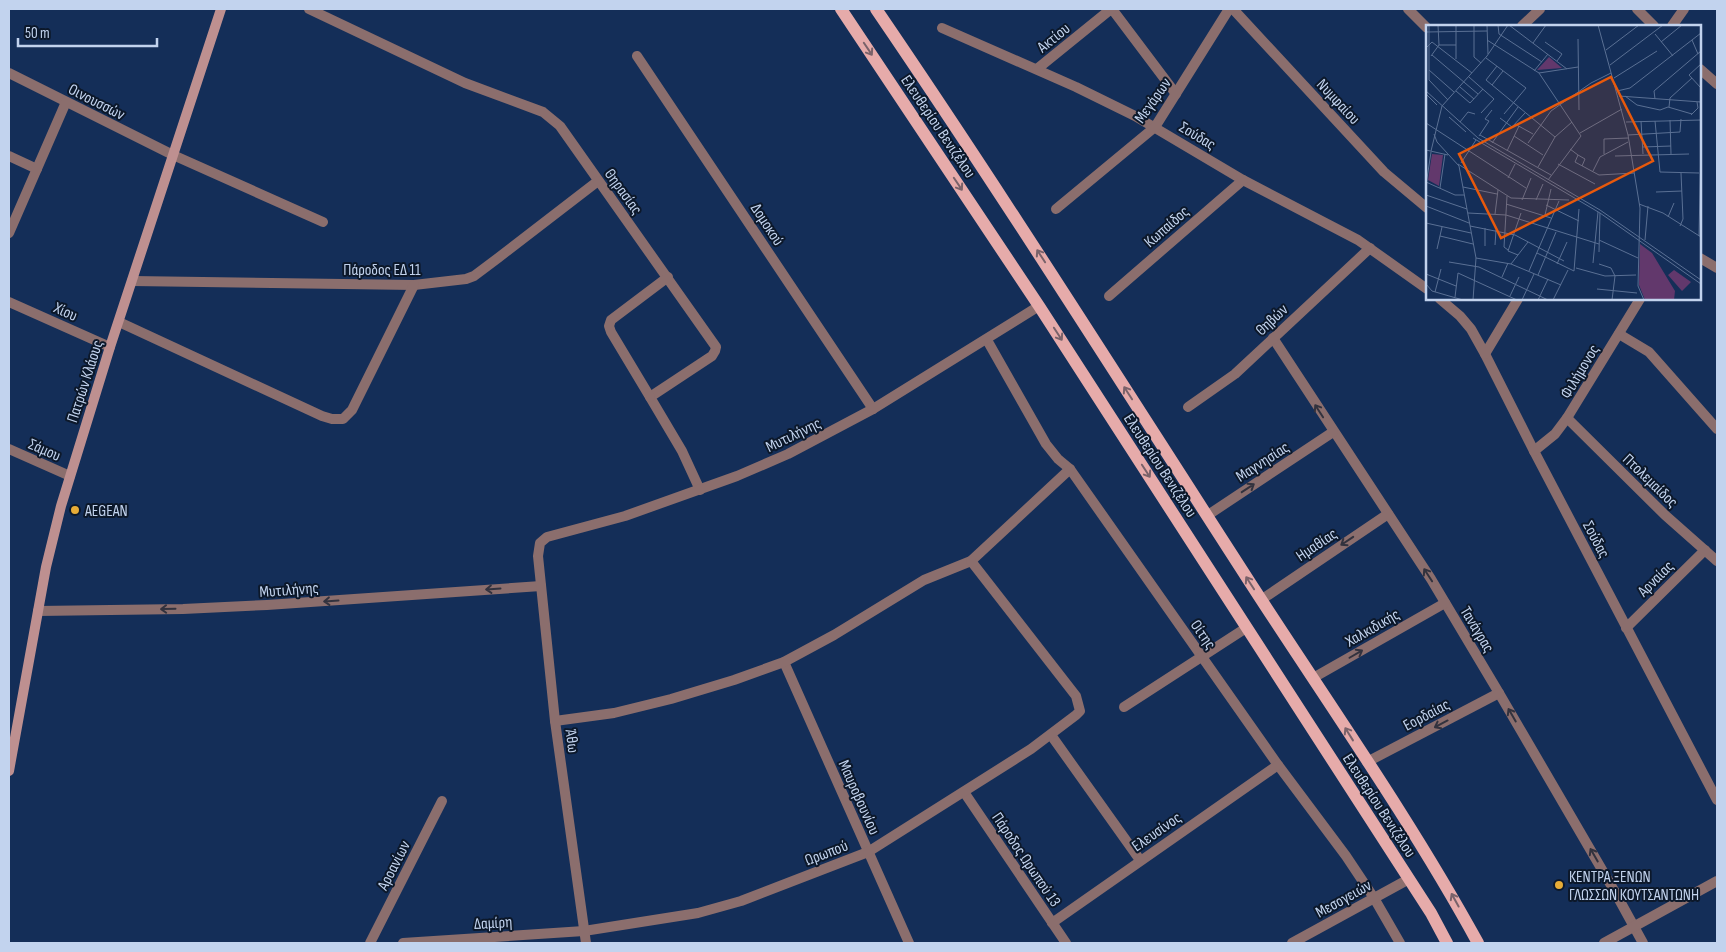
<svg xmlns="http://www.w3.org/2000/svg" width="1726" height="952" font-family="'Sofia Sans Condensed',sans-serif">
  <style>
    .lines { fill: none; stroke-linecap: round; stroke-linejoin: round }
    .street { stroke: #8b6e6d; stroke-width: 10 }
    .secondary { stroke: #be9090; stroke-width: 10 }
    .primary { stroke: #e6abaa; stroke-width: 12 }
    .oneway { stroke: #79626a }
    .oneway2 { stroke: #32323e }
    .poi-dot { fill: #e7ac37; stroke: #0c182a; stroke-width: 2 }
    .labels { text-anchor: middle; stroke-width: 4; stroke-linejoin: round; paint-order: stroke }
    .street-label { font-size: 16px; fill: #c2d3ee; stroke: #0c182a }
    .poi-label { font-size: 16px; fill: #c2d3ee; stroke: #0c182a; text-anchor: start }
    .inset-road { fill: none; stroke: #5a7094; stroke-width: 1 }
    .view { fill: #e8590c; fill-opacity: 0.15; stroke: #e8590c; stroke-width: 2.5 }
    .inset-edge { fill: none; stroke: #c2d3ee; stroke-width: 2.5 }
  </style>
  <rect width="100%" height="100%" fill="#142e58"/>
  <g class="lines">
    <g class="street">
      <path d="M 309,9 L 465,83 L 543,112 L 560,126 L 716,347 L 715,351 L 712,356 L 650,397 L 682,451 L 700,490"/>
      <path d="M 1112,9 L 1176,94"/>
      <path d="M 1233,9 L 1384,172 L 1427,208"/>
      <path d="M 1408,9 L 1427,28"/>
      <path d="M 1637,9 L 1654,26"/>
      <path d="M 1522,26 L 1540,9"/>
      <path d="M 1672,26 L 1684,9"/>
      <path d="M 942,28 L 1076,87 L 1135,116 L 1243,180 L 1358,240 L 1427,289"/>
      <path d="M 637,56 L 873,409"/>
      <path d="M 1037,69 L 1111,9"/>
      <path d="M 1700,69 L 1717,84"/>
      <path d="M 9,73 L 173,155 L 323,222"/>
      <path d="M 9,156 L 37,169"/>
      <path d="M 1056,209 L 1155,127 L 1229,9"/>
      <path d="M 9,233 L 66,102"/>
      <path d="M 1700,258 L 1717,268"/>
      <path d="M 132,281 L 414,285 L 466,279 L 474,276 L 498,258 L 598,181"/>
      <path d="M 1109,296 L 1243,180"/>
      <path d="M 1440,299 L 1460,316 L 1471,329 L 1485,354 L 1534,451 L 1717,800"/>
      <path d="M 9,302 L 110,347"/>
      <path d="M 119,322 L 322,416 L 332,419 L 343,419 L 352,410 L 414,285"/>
      <path d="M 1619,334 L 1649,352 L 1717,429"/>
      <path d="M 1273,338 L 1431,579 L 1499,693 L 1615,892 L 1643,943"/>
      <path d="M 987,340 L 1046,444 L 1058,459 L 1070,469 L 1278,765 L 1346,856 L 1374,898 L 1400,943"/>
      <path d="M 1485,354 L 1518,299"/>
      <path d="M 650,397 L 611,332 L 609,326 L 611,320 L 668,277"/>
      <path d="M 1188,407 L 1235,374 L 1370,248"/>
      <path d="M 1567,418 L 1665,515 L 1717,561"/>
      <path d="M 9,449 L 70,476"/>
      <path d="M 1534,451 L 1555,434 L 1567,418 L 1640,299"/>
      <path d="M 1208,515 L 1333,432"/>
      <path d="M 1261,600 L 1388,514"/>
      <path d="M 38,611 L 183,609 L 267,605 L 541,586"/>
      <path d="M 1626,628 L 1705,550"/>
      <path d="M 784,662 L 909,943"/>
      <path d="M 1313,678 L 1445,603"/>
      <path d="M 1124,707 L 1246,628"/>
      <path d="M 555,721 L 614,713 L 671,699 L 734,680 L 784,662 L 834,635 L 924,580 L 971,561 L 1070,469"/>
      <path d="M 1051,735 L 1140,860"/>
      <path d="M 1367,762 L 1499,693"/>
      <path d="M 964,792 L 1066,943"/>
      <path d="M 1052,923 L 1278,765"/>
      <path d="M 370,943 L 442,801"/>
      <path d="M 403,943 L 584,931 L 698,913 L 741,901 L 868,852 L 1031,749 L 1076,715 L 1080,711 L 1076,696 L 971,561"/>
      <path d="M 586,943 L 555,721 L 538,556 L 540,543 L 547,537 L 625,516 L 737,476 L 788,454 L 873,409 L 1039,306"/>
      <path d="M 1292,943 L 1409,879"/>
      <path d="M 1604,943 L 1717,881"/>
    </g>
    <path class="secondary" d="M 9,771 L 46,567 L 61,506 L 110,347 L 221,9"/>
    <g class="primary">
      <path d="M 841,9 L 1039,306 L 1431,913 L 1447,943"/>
      <path d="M 876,9 C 1005,198 1127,392 1251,584 C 1328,703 1410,819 1478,943"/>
    </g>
  </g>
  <defs><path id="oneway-shaft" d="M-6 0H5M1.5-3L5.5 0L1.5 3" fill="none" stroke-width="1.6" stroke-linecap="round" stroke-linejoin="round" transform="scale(1.25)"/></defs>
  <g class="oneway">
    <use href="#oneway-shaft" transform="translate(868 49) rotate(56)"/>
    <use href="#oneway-shaft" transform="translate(958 184) rotate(56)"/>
    <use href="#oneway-shaft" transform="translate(1041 256) rotate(-123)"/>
    <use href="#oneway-shaft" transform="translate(1058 334) rotate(57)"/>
    <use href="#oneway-shaft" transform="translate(1128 393) rotate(-123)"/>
    <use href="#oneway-shaft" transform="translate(1146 471) rotate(57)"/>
    <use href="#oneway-shaft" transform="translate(1250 583) rotate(-123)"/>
    <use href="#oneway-shaft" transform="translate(1349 734) rotate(-122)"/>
    <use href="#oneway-shaft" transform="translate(1455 900) rotate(-119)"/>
  </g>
  <g class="oneway2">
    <use href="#oneway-shaft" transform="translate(1319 411) rotate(-123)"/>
    <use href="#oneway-shaft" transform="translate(1248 488) rotate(-33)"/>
    <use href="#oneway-shaft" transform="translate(1347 541) rotate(146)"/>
    <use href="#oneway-shaft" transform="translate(1428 575) rotate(-123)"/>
    <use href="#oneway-shaft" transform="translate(493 589) rotate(176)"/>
    <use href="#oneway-shaft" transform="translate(331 601) rotate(176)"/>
    <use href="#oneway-shaft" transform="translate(168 609) rotate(179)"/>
    <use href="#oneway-shaft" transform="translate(1356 654) rotate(-30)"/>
    <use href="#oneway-shaft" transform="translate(1512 715) rotate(-120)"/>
    <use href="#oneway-shaft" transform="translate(1441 724) rotate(152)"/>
    <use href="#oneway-shaft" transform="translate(1594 855) rotate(-120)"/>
  </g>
  <g class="poi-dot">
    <circle cx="75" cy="510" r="5"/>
    <circle cx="1559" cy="885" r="5"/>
  </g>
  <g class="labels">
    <g class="street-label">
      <text transform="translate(1053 37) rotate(-39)" y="6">Ακτίου</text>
      <text transform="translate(1152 100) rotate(-55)" y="6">Μεγάρων</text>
      <text transform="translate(97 101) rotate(27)" y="6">Οινουσσών</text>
      <text transform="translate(1339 101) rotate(47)" y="6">Νυμφαίου</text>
      <text transform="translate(939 126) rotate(56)" y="6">Ελευθερίου Βενιζέλου</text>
      <text transform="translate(1198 135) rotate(31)" y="6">Σούδας</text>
      <text transform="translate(624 191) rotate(54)" y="6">Θηρασίας</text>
      <text transform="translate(768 224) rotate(57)" y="6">Δομοκού</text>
      <text transform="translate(1166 226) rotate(-41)" y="6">Κωπαίδος</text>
      <text x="382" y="275">Πάροδος ΕΔ 11</text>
      <text transform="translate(66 311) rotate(24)" y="6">Χίου</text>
      <text transform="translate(1271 319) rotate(-43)" y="6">Θηβών</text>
      <text transform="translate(1579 371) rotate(-59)" y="6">Φιλήμονος</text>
      <text transform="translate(84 381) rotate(-72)" y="6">Πατρών Κλάους</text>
      <text transform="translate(793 434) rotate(-26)" y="6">Μυτιλήνης</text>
      <text transform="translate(45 449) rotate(24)" y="6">Σάμου</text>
      <text transform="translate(1262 461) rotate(-33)" y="6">Μαγνησίας</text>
      <text transform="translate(1161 465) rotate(57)" y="6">Ελευθερίου Βενιζέλου</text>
      <text transform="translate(1651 480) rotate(44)" y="6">Πτολεμαίδος</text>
      <text transform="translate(1597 539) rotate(62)" y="6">Σούδας</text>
      <text transform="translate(1316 544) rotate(-34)" y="6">Ημαθίας</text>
      <text transform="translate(1655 578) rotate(-45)" y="6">Αρναίας</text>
      <text transform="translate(289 589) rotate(-4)" y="6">Μυτιλήνης</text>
      <text transform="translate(1372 627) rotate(-30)" y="6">Χαλκιδικής</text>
      <text transform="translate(1478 629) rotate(59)" y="6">Τανάγρας</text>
      <text transform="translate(1204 634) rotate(55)" y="6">Οίτης</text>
      <text transform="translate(1426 714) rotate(-28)" y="6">Εορδαίας</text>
      <text transform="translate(573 741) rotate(83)" y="6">Άθω</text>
      <text transform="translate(860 797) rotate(66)" y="6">Μαυροβουνίου</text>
      <text transform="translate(1380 805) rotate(57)" y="6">Ελευθερίου Βενιζέλου</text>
      <text transform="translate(1156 831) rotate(-35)" y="6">Ελευσίνος</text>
      <text transform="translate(826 852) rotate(-21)" y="6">Ωρωπού</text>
      <text transform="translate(1027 859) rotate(56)" y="6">Πάροδος Ωρωπού 13</text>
      <text transform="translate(393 865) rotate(-63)" y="6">Αροανίων</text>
      <text transform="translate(1343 898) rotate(-29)" y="6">Μεσογειών</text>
      <text transform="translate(493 922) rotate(-3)" y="6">Δαμίρη</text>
    </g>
    <g class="poi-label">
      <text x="85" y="516">AEGEAN</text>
      <text x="1569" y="882">ΚΕΝΤΡΑ ΞΕΝΩΝ<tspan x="1569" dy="18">ΓΛΩΣΣΩΝ ΚΟΥΤΣΑΝΤΩΝΗ</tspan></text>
    </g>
  </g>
  <g transform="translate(1426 25)">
    <rect width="275" height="275" fill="#142e58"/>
    <path d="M 123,32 L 136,43 L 111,45 ZM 6,129 L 17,130 L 13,161 L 2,155 Z" fill="#62386c"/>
    <path d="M 214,219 L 226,228 L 249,266 L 248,275 L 219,275 L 213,260 ZM 248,245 L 265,257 L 256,266 L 242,250 Z" fill="#62386c"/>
    <path class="inset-road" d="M 3,0 L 3,55 L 22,75M 48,0 L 48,32 L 55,38M 61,0 L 62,29M 72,0 L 73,9 L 116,37M 83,0 L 141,44M 172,0 L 202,110 L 214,183 L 212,261 L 218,275M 0,7 L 61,6M 229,9 L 247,31M 152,14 L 153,85M 61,15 L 113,48 L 155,111 L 122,155M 266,15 L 272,29M 119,17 L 136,29 L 131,36M 235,17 L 256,0M 107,18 L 120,0M 13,20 L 30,20M 0,23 L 6,17 L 46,48M 180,25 L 213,0M 6,30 L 52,69M 5,31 L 13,20 L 12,0M 60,33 L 100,63 L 78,89M 30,34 L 30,0M 275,39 L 263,50 L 275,63M 184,40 L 237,0M 71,41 L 60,55 L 129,112M 3,45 L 28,67M 108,46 L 122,29M 113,48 L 152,42M 43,52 L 68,74 L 55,88M 188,53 L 231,26M 66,60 L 77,46M 34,62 L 48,74M 0,66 L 52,113 L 174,185 L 275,255M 30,66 L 44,78 L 57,64M 191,66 L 204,63 L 275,8M 0,69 L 11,80M 193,71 L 275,77M 199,71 L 211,80 L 234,85 L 242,82 L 266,89M 229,74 L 228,66 L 275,26M 243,82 L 244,73 L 266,53M 265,90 L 272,83 L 271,77M 23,92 L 40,107M 74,93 L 86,102 L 99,88M 244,95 L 245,129M 215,96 L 217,129M 229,96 L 234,147 L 273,148M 34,97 L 42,87 L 49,89M 200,97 L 275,95M 0,98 L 100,163M 89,99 L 107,109M 154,108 L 196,84M 8,109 L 11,117 L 33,141 L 50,233 L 47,275M 54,110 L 125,150M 202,110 L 254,107 L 255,94M 53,111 L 63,96 L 59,94 L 66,85M 88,111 L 117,130M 47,113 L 174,188 L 275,259M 66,118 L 92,82M 102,118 L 125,86 L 165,58 L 185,48M 217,122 L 245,121M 144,124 L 152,130 L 149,137 L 173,150 L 208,148M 0,125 L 22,130M 5,126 L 16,81 L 61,31 L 82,0M 81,126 L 93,101M 178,129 L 178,114 L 202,113M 152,130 L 159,134 L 156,141M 189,131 L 263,129M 35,138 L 50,115M 32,139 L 85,173 L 143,175M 132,139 L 169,159M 112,142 L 129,112 L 146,97M 167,146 L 174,132 L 202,117M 82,153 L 89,139M 0,157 L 29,170 L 38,170M 0,160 L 5,127M 37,162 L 71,169M 14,163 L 19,129M 230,167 L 256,166M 0,170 L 41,184M 81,171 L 78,222 L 82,225M 96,175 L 105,153M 110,175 L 117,159M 80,179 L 125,193M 213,179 L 237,188 L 275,212M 120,180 L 153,196M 0,181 L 43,198M 42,188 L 80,190 L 173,219M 69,189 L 72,165M 119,190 L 125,164M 242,192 L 248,178M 0,198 L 45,208M 44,201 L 89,210 L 138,236M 254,201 L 257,194 L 255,148M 14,211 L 47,219M 273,211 L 275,118M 173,215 L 212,233M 219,215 L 222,181M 69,220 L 70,205M 59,221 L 59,203M 11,224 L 16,202M 173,227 L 174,188M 111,228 L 148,246 L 153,184M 92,230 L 82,226 L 95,188M 50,233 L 85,239 L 135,260M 23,237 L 53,242 L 122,275M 167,238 L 172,187M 85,239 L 102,217M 131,239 L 141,217M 173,239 L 185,243 L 189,251 L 186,275M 150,243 L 179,251 L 210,250M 103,246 L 133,176M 0,249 L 30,261M 112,250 L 130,207M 76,252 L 82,238M 0,259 L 6,266 L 37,275M 171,264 L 211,268M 9,267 L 15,244M 84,271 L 93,252M 29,272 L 32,248 L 91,275M 96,275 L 108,249M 112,275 L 122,254M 127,275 L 142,245"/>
    <path class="view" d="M 185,52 L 227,136 L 75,213 L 33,129 Z"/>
    <rect width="275" height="275" class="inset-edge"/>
  </g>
  <rect width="1726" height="952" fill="none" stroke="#c2d3ee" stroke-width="20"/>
  <path d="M18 38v8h139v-8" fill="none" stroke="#c2d3ee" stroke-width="2.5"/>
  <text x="25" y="38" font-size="15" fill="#c2d3ee" stroke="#0c182a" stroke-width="4" paint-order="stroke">50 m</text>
</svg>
